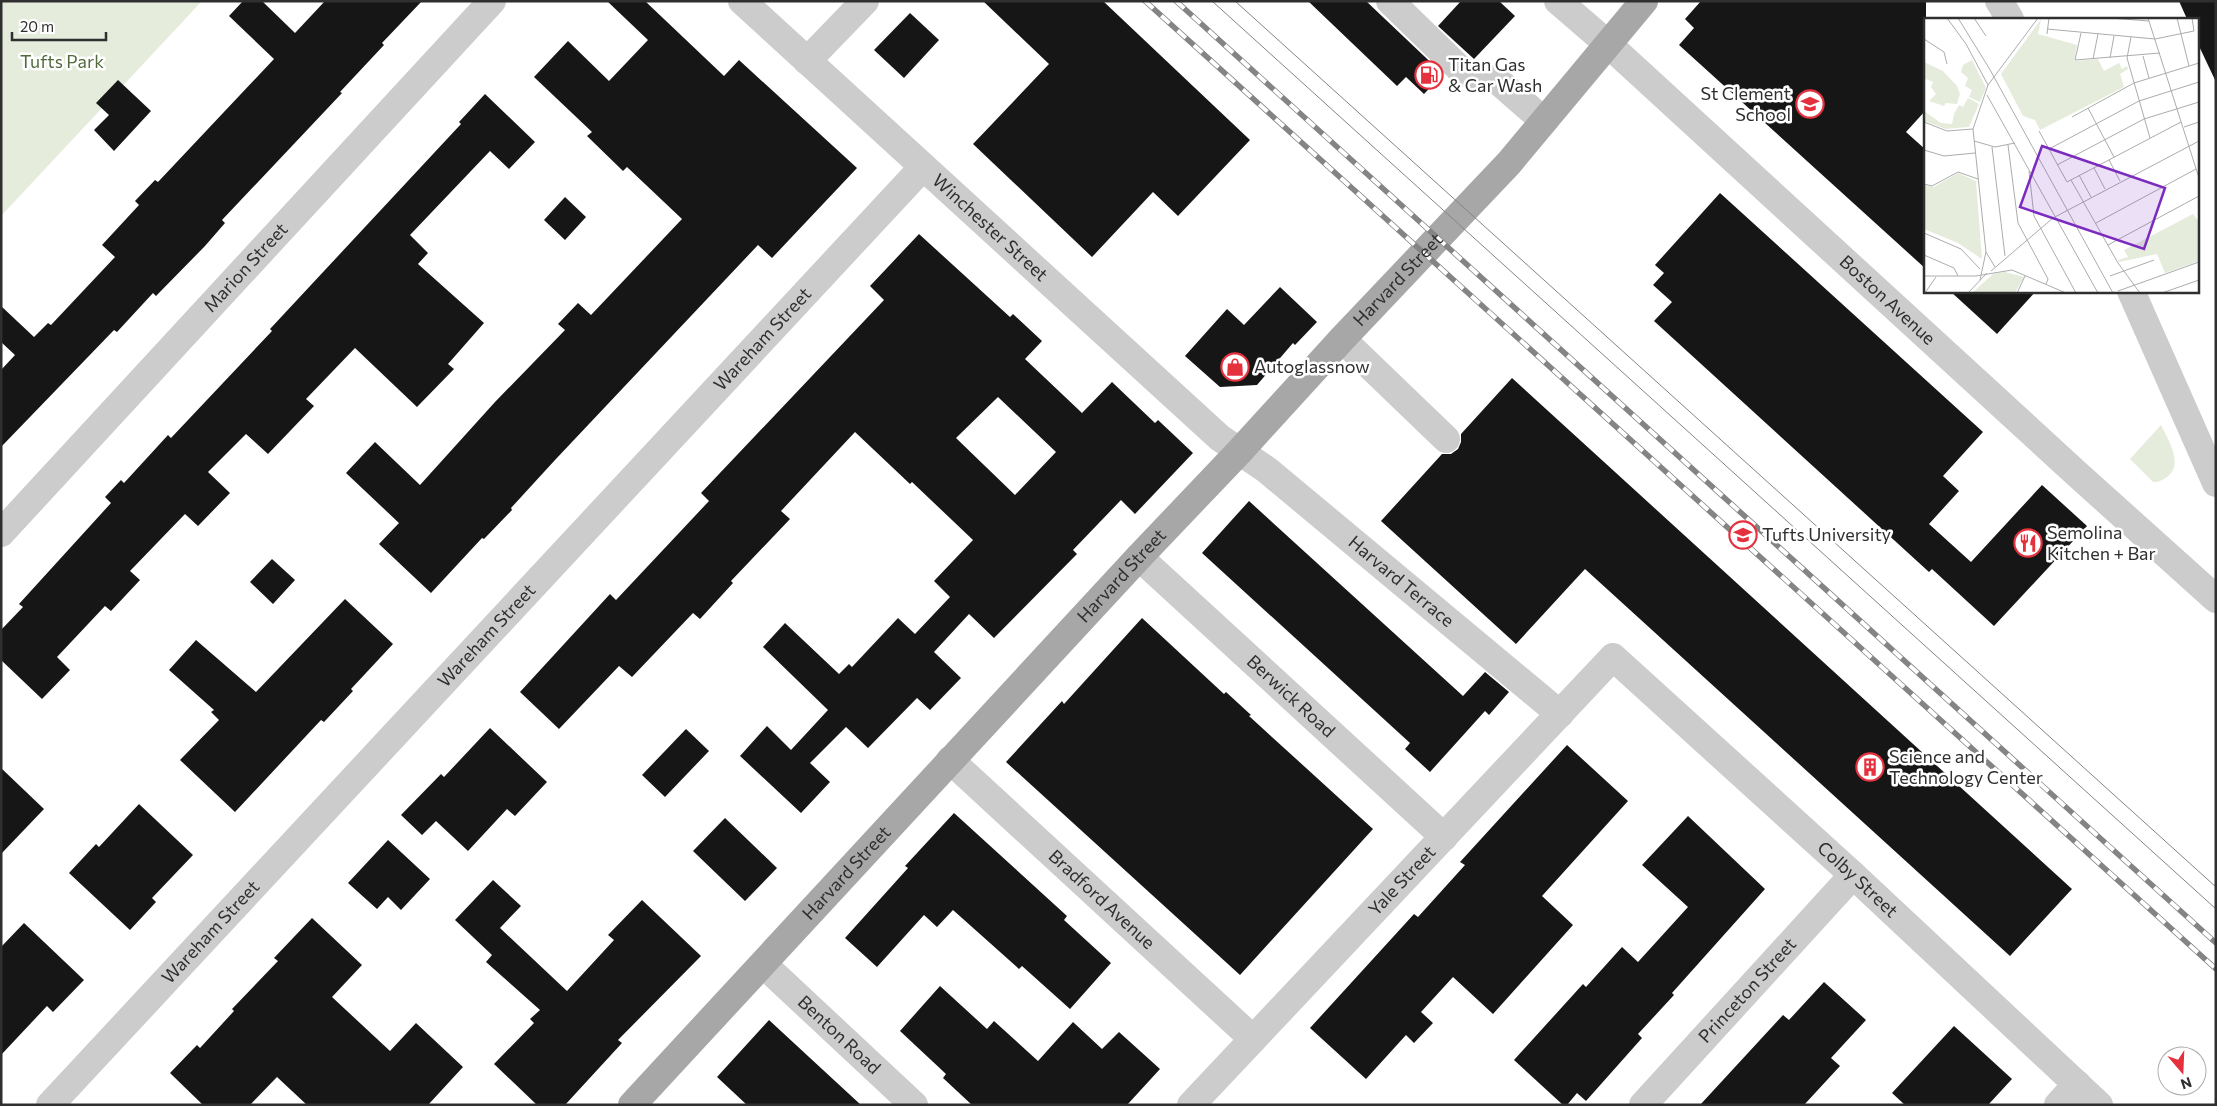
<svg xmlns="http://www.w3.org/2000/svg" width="2217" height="1106" font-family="Commissioner,sans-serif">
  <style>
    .green { fill: #e5ecdc }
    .building { fill: #161616; fill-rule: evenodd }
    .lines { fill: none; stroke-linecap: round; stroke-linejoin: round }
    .minor { stroke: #ccc; stroke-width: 28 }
    .major { stroke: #a7a7a7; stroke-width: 28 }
    .tram { stroke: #848484; stroke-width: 1 }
    .rail-casing { stroke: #848484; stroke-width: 5.5 }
    .rail { stroke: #fff; stroke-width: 4; stroke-dasharray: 11; stroke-linecap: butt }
    .labels { text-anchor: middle; stroke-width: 5; stroke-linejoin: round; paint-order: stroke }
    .park-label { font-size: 18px; fill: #526a3c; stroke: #fff }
    .poi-label { font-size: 18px; fill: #2f2f2f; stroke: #fff; text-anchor: start }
    .street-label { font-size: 18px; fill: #2f2f2f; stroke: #fff }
    .inset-road { fill: none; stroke: #acacac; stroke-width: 1 }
    .view { fill: #7b2cbf; fill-opacity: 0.15; stroke: #7b2cbf; stroke-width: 2.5 }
    .inset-edge { fill: none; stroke: #2f2f2f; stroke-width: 2.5 }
  </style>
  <rect width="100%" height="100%" fill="#fff"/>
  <g class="green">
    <path d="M 1,1 L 202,1 L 1,216 Z"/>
    <path d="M 2161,425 C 2171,445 2188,472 2157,482 L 2153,482 L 2130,459 Z"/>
  </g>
  <g class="building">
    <path d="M 243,1 L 262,1 L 295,33 L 325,1 L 422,1 L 382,43 L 384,45 L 340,92 L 342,93 L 222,220 L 225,223 L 205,246 L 156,296 L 153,293 L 117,332 L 114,330 L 1,447 L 1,370 L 15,355 L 1,342 L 1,306 L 34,337 L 48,323 L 51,325 L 115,257 L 102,245 L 139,205 L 135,201 L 155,180 L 158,182 L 274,59 L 229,16 Z"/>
    <path d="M 607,1 L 645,1 L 724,76 L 739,60 L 857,168 L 772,258 L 758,245 L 555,460 L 511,508 L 512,510 L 484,539 L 482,538 L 431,593 L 379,544 L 399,523 L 346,473 L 375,442 L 420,485 L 495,402 L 565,330 L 558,324 L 578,303 L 591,315 L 682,219 L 627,167 L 623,171 L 587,136 L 592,132 L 534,77 L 568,41 L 609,81 L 648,40 Z"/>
    <path d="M 983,1 L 1103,1 L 1250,140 L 1178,216 L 1153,192 L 1092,257 L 973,144 L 1049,64 Z"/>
    <path d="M 1308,1 L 1366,1 L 1443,74 L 1424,94 L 1406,77 L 1397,86 Z"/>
    <path d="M 1461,1 L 1499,1 L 1515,16 L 1474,59 L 1438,26 Z"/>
    <path d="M 1701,1 L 1926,1 L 1926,110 L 1906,132 L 1926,150 L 1926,269 L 1679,45 L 1694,28 L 1685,19 Z"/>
    <path d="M 2179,1 L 2216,1 L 2216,82 L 2198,44 L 2198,19 L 2187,19 Z"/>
    <path d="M 910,13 L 939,40 L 904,78 L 874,50 Z"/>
    <path d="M 118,80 L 151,111 L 114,151 L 94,130 L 109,115 L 96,103 Z"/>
    <path d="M 485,94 L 535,142 L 509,169 L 490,151 L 410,235 L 428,253 L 418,264 L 484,323 L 448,364 L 454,369 L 417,407 L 355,348 L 306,399 L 314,406 L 268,454 L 246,434 L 208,472 L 230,493 L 198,526 L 185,514 L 130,571 L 140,580 L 111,611 L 105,606 L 57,657 L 70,670 L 42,699 L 1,660 L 1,630 L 23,607 L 19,604 L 111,503 L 105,497 L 121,480 L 124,483 L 168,435 L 171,438 L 272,331 L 270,329 L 461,124 L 459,122 Z"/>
    <path d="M 1720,193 L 1983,432 L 1943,476 L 1959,491 L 1929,524 L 1971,562 L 2042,485 L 2087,526 L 1994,626 L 1932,569 L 1929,572 L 1654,321 L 1672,302 L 1653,285 L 1664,273 L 1655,265 Z"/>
    <path d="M 565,197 L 586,217 L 565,240 L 544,220 Z"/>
    <path d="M 919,234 L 1010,317 L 1013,314 L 1042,341 L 1025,359 L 1082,413 L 1112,382 L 1155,423 L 1158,420 L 1193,453 L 1135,514 L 1121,500 L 1073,550 L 1077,554 L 994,638 L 969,614 L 934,652 L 961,678 L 930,710 L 917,698 L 868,748 L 846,727 L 810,763 L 830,782 L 801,813 L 740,756 L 767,726 L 791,750 L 828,710 L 763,647 L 785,623 L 839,674 L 849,664 L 852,667 L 898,618 L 915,634 L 950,597 L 934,581 L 973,540 L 912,482 L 910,484 L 855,432 L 781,511 L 790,519 L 731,581 L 733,583 L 700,619 L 693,613 L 632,677 L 619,666 L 559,729 L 520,692 L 610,594 L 616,600 L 709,501 L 701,493 L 884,300 L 870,286 ZM 998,397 L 1056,452 L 1015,495 L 956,438 Z"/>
    <path d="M 1280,287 L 1317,322 L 1295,345 L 1293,343 L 1257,385 L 1220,387 L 1185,356 L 1227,309 L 1244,325 Z"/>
    <path d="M 1950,291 L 2036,291 L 1997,334 Z"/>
    <path d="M 1512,378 L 2072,889 L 2010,956 L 1585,569 L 1516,644 L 1381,521 L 1442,454 L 1451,454 L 1458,449 L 1461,442 L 1461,434 Z"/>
    <path d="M 1249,501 L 1463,696 L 1485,672 L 1509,692 L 1489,715 L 1485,711 L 1430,772 L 1405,749 L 1410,743 L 1202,553 Z"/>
    <path d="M 272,559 L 295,580 L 273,604 L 250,582 Z"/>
    <path d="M 345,599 L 393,644 L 351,689 L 353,691 L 324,722 L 321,720 L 235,812 L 180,760 L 219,720 L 211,712 L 214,710 L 169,670 L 196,640 L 256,692 Z"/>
    <path d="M 1142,618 L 1224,694 L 1226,692 L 1251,715 L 1249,716 L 1373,829 L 1240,975 L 1006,762 L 1062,701 L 1064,704 Z"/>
    <path d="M 490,728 L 547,782 L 515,816 L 507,809 L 468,851 L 436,821 L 422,835 L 401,815 L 441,774 L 444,777 Z"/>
    <path d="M 686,729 L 709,751 L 665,797 L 642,775 Z"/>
    <path d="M 1567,745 L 1628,801 L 1542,896 L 1573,925 L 1493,1014 L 1453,977 L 1421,1012 L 1433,1023 L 1414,1043 L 1406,1035 L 1366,1079 L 1310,1028 L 1414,914 L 1418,917 L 1465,865 L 1460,862 Z"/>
    <path d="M 1,768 L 44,809 L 1,854 Z"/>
    <path d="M 139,804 L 193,855 L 152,898 L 156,902 L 130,930 L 69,873 L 96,844 L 99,847 Z"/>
    <path d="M 954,813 L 1067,916 L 1064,920 L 1111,963 L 1070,1009 L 1022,966 L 1019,969 L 953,910 L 937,927 L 924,915 L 877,967 L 845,938 L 908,868 L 905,866 Z"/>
    <path d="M 1688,816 L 1765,889 L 1672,993 L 1674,995 L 1638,1034 L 1642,1038 L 1586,1101 L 1577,1093 L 1567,1105 L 1563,1105 L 1514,1060 L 1583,984 L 1586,987 L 1622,947 L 1638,962 L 1688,907 L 1642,865 Z"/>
    <path d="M 725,818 L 777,868 L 745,901 L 693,851 Z"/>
    <path d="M 388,840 L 430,879 L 401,910 L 388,897 L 377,909 L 348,883 Z"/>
    <path d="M 493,880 L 521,906 L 500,928 L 567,991 L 614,940 L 608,935 L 642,900 L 701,956 L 618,1040 L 622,1043 L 565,1105 L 537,1105 L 494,1064 L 534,1023 L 530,1019 L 540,1010 L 486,962 L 492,955 L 455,920 Z"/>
    <path d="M 312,918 L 362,965 L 332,997 L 390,1051 L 416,1023 L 463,1067 L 428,1105 L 307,1105 L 277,1077 L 250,1105 L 203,1105 L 170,1073 L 197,1045 L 200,1048 L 234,1011 L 232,1009 L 278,961 L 274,958 Z"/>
    <path d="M 24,923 L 84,980 L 53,1012 L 47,1006 L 1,1055 L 1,947 Z"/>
    <path d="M 1824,982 L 1866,1020 L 1831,1058 L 1840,1066 L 1804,1105 L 1700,1105 L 1783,1015 L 1789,1020 Z"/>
    <path d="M 940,986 L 987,1029 L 994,1021 L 1038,1061 L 1073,1022 L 1102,1049 L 1119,1032 L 1160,1069 L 1127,1105 L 972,1105 L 943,1078 L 946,1074 L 900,1031 Z"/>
    <path d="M 769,1020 L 809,1057 L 861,1105 L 747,1105 L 717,1077 Z"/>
    <path d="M 1954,1026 L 2012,1079 L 1988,1105 L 1905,1105 L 1892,1093 Z"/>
  </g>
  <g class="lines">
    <g class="minor">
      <path id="s1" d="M 742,1 L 1220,438 L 1267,470 L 1560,714"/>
      <path d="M 1390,1 L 1464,73 L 1498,81 L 1544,121"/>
      <path id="s2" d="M 1558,1 L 1609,45 L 2077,474 L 2216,599"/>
      <path d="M 1999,1 L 2010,19"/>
      <path d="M 807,61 L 865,1"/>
      <path d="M 2131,291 L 2216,483"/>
      <path d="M 1342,339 L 1446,439"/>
      <path id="s3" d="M 1,533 L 492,1"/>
      <path id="s4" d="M 1139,557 L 1444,837"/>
      <path id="s5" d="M 950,760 L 1253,1039"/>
      <path id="s6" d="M 763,964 L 914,1105"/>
      <path id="s7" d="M 50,1105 L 923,167"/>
      <path id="s8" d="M 1191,1105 L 1613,657 L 1853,875 L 2099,1105"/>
      <path id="s9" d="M 1643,1105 L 1853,875"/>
      <path d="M 2058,1105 L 2077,1084"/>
    </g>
    <path class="major" id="s10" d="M 632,1105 L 1139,557 L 1239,452 L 1342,339 L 1509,163 L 1644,1"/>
    <g class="tram">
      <path d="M 1212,1 L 2216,909"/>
      <path d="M 1235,1 L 2216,887"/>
    </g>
    <g class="rail-casing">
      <g id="rail">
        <path d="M 1145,1 L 2216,969"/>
        <path d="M 1176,1 L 2216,943"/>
      </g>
    </g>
    <use href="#rail" class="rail"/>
  </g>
  <defs>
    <g id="fuel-ring" transform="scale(1.4375)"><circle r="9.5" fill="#fff" stroke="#e5313e" stroke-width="1.5"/><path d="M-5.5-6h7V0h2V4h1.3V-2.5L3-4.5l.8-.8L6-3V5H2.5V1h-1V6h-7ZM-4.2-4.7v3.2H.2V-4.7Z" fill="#e5313e"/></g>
    <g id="school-ring" transform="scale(1.4375)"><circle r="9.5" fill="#fff" stroke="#e5313e" stroke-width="1.5"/><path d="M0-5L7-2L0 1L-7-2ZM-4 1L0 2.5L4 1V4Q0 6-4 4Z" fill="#e5313e"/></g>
    <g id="shop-ring" transform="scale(1.4375)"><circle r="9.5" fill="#fff" stroke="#e5313e" stroke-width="1.5"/><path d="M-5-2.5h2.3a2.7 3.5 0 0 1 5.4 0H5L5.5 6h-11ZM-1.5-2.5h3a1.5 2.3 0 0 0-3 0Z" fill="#e5313e"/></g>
    <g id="university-ring" transform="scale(1.4375)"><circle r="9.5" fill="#fff" stroke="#e5313e" stroke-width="1.5"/><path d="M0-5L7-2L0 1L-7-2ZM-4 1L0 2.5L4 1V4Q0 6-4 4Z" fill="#e5313e"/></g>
    <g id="restaurant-ring" transform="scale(1.4375)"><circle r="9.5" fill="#fff" stroke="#e5313e" stroke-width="1.5"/><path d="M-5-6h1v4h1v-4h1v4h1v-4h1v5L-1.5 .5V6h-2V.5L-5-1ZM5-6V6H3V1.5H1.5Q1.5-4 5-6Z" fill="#e5313e"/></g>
    <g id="building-ring" transform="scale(1.4375)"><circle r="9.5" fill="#fff" stroke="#e5313e" stroke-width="1.5"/><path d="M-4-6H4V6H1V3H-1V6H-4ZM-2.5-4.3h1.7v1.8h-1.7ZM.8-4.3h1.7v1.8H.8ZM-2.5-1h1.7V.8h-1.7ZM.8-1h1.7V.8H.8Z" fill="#e5313e"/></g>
  </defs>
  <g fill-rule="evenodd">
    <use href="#fuel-ring" x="1429" y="75"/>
    <use href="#school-ring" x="1810" y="104"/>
    <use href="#shop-ring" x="1235" y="367"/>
    <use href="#university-ring" x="1743" y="535"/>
    <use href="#restaurant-ring" x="2028" y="543"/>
    <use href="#building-ring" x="1870" y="767"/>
  </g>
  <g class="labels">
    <g class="park-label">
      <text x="62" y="68">Tufts Park</text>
    </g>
    <g class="poi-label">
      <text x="1448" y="71">Titan Gas<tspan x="1448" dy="21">&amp; Car Wash</tspan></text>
      <text x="1791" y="100" text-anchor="end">St Clement<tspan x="1791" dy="21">School</tspan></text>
      <text x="1254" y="373">Autoglassnow</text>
      <text x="2047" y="539">Semolina<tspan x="2047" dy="21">Kitchen + Bar</tspan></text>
      <text x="1762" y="541">Tufts University</text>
      <text x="1889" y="763">Science and<tspan x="1889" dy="21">Technology Center</tspan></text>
    </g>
    <g class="street-label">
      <text dy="6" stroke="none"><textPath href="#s1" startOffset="336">Winchester Street</textPath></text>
      <text dy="6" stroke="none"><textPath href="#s3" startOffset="361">Marion Street</textPath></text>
      <text dy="6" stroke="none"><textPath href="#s10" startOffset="1126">Harvard Street</textPath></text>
      <text dy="6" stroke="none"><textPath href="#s2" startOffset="445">Boston Avenue</textPath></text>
      <text dy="6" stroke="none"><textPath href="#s7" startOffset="1046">Wareham Street</textPath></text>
      <text dy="6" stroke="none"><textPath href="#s10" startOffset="721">Harvard Street</textPath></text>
      <text dy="6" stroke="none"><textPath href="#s1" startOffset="879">Harvard Terrace</textPath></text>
      <text dy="6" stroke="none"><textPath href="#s7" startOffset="641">Wareham Street</textPath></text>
      <text dy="6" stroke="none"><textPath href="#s4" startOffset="206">Berwick Road</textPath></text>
      <text dy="6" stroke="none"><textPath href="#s10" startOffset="316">Harvard Street</textPath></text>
      <text dy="6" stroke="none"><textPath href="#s8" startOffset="946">Colby Street</textPath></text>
      <text dy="6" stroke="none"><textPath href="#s8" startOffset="308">Yale Street</textPath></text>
      <text dy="6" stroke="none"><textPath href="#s5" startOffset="206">Bradford Avenue</textPath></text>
      <text dy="6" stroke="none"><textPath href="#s7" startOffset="236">Wareham Street</textPath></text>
      <text dy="6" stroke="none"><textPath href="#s9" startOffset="155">Princeton Street</textPath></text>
      <text dy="6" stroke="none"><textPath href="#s6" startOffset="104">Benton Road</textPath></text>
    </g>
  </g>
  <g transform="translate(1924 18)">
    <rect width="275" height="275" fill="#fff"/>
    <path d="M 117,1 L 114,16 L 153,27 L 150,43 L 174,41 L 180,53 L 195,45 L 198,51 L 203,48 L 204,51 L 196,56 L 200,69 L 116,112 L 111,102 L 99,98 L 77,56 ZM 48,42 L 62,70 L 56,84 L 45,79 L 48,72 L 41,68 L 44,60 L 37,54 L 39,47 ZM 0,44 L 19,53 L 33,68 L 36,76 L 33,86 L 22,85 L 20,88 L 5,83 L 12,76 L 7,69 L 9,64 L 2,61 L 0,65 ZM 44,80 L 55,86 L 45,109 L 22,111 L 0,103 L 0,93 L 17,105 L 28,106 L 30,96 L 35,87 L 39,89 ZM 34,155 L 52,163 L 58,241 L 34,225 L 0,211 L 0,167 L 10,169 ZM 269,196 L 275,204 L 275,243 L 241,255 L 233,236 L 195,244 L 194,242 L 204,239 L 200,232 ZM 81,254 L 100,259 L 91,275 L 48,275 L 69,256 Z" fill="#e5ecdc"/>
    <path class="inset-road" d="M 23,0 L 42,26 L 64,67 L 49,111 L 62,234 L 56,262M 34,0 L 65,50 L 189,275M 50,0 L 62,18M 186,0 L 225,3M 224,0 L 275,160M 253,0 L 265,48M 123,11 L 231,21 L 270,13 L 268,0M 157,15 L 151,42 L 236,35M 123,16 L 125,0M 207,19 L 203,40 L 226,120M 0,21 L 20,34 L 23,46M 219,38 L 225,60M 186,40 L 190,18M 169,41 L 174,16M 64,67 L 114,0M 63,77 L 174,275M 164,90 L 190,139M 148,99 L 210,65 L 275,45M 0,104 L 23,113 L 49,111M 260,109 L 275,104M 115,113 L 143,164 L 257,104M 50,123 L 71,129 L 91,125M 84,127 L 94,205 L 124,261 L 122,266M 68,129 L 81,238M 125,131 L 215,83 L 275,64M 0,132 L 20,138 L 51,135M 185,142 L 196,163M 133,147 L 220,101 L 275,84M 170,150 L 181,171M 105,153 L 110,198 L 152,275M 155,157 L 167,179M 147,162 L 194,245 L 216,275M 0,166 L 8,168 L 34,154 L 54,161M 172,205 L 272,151M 0,215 L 37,231 L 56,251M 184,227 L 275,178M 62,234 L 71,249M 0,237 L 30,250 L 34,258M 67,253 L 129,200 L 275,123M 0,258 L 52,258 L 88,252 L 142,275M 186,258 L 230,242M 194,273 L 275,244M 1,275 L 12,259M 44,275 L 63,255M 93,275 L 101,258M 238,275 L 275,262"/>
    <path class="view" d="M 118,128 L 241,170 L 220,231 L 96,189 Z"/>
    <rect width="275" height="275" class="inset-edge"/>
  </g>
  <rect width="2217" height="1106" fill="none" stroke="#2f2f2f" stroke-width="5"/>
  <g transform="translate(2182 1071) rotate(161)"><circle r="24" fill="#ffffff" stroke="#acacac"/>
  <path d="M0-4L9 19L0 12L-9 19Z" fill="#e5313e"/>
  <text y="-8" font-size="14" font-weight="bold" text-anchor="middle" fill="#2f2f2f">N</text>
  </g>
  <path d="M12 32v8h94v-8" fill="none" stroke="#2f2f2f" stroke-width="2.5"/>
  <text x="20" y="32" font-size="15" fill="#2f2f2f" stroke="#ffffff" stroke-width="4" paint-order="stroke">20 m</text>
</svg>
